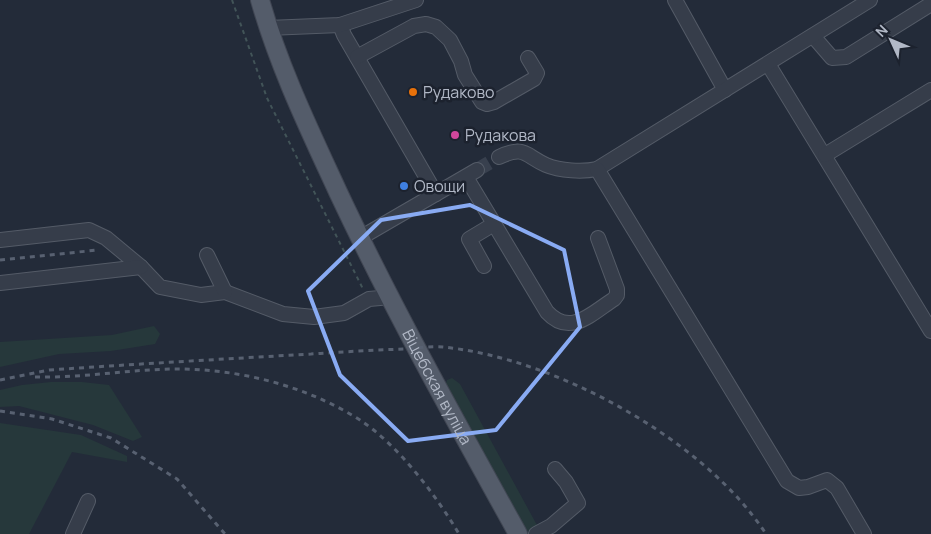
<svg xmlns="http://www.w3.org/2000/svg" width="931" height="534" font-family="Manrope,sans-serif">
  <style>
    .green { fill: #26383b }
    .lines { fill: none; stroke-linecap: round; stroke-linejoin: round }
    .minor-tunnel { stroke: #38404e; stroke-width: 14; stroke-dasharray: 14 7; stroke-linecap: butt }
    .minor-casing { stroke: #545b67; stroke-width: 16 }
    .major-casing { stroke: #404653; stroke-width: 20 }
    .path { stroke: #425458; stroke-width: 2; stroke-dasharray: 4 4; stroke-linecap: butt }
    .minor { stroke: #363d4a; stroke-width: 14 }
    .major { stroke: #545c6a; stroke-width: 18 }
    .rail { stroke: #586171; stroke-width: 3; stroke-dasharray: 5 5; stroke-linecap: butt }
    .marked { fill: none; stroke: #89abf3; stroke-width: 4; stroke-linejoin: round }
    .food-dot { fill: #e8710a; stroke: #1c222e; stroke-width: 2 }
    .hotel-dot { fill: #d1479c; stroke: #1c222e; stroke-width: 2 }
    .shop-dot { fill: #3f7fe0; stroke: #1c222e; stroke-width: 2 }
    .labels { text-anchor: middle; stroke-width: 5; stroke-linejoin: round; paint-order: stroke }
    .poi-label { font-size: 16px; fill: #b1b8c6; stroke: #1c222e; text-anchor: start }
    .street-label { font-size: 16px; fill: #b1b8c6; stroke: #1c222e }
  </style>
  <rect width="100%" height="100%" fill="#232b39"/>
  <g class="green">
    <path d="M 154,326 L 160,334 L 155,344 L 111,351 L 59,354 L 0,367 L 0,342 L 112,335 Z"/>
    <path d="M 452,378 L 460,384 L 538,527 L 532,532 L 528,531 L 519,522 L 445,387 L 447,380 Z"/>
    <path d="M 51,382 L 82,382 L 109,385 L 142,437 L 133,441 L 93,425 L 19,406 L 0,407 L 0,390 L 22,385 Z"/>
    <path d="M 0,423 L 81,435 L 127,456 L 127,462 L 72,452 L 29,534 L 0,534 Z"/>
  </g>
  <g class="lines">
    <path class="minor-tunnel" d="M 477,170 L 499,157"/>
    <g class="minor-casing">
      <g id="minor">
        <path d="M 675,0 L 725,90"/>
        <path d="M 340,25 L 344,35 L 436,194"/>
        <path d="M 268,28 L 340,25 L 416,0"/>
        <path d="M 813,36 L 832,58 L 846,57 L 931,4"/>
        <path d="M 357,57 L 414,26 L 426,24 L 436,27 L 450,40 L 461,61 L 465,75 L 482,102 L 487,104 L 494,102 L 534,79 L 537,73 L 528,58"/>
        <path d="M 768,64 L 931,331"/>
        <path d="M 825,155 L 931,90"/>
        <path d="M 499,157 C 525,145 524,155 546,165 C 560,171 583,172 597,169 L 870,0"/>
        <path d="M 597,169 L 787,481 L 799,488 L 808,487 L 827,480 L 837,488 L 864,534"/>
        <path d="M 466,177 L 547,312 C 570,337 591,314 614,299 L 617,295 L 617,289 L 598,238"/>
        <path d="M 360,238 L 477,170"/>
        <path d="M 0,240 L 89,230 L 106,238 L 141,267 L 160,287 L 201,295 L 225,292 L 283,314 L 314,317 L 344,313 L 369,299 L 391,297"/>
        <path d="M 207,255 L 225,292"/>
        <path d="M 484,266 L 469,239 L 494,224"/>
        <path d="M 0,283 L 141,267"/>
        <path d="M 73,534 L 88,501"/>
        <path d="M 536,534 L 551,526 L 578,503 L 566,482 L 555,469"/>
      </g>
    </g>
    <g class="major-casing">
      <g id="major">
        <path id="s1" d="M 260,0 C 279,67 309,129 338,192 C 393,309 456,422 518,534"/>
      </g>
    </g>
    <path class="path" d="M 232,0 L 267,98 L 363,289"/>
    <use href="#minor" class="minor"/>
    <use href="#major" class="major"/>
    <g class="rail">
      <path d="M 0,260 L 98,250"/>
      <path d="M 35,377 C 81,378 126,370 171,369 C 236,368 305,385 360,420 C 398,445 436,495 459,534"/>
      <path d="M 0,380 L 49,370 C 137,364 224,359 311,354 C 342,352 373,350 404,349 C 417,348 431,346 443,347 C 555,358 704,439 766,534"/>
      <path d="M 0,411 L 52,419 L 111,438 L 177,479 L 225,534"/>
    </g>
  </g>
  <path class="marked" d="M 470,205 L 564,250 L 580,327 L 496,430 L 408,441 L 340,375 L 308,291 L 381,220 Z"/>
  <circle class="food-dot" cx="413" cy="92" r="5"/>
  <circle class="hotel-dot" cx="455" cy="135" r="5"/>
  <circle class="shop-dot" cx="404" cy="186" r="5"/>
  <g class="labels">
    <g class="poi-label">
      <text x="423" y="98">Рудаково</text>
      <text x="465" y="141">Рудакова</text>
      <text x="414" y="192">Овощи</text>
    </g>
    <g class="street-label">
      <text dy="6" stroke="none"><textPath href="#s1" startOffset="426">Віцебская вуліца</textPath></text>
    </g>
  </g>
  <g transform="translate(891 40) rotate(314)" stroke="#1c222e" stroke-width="4" paint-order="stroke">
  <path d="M0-4L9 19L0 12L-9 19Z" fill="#b1b8c6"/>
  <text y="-8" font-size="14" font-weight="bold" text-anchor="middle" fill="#b1b8c6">N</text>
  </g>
</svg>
